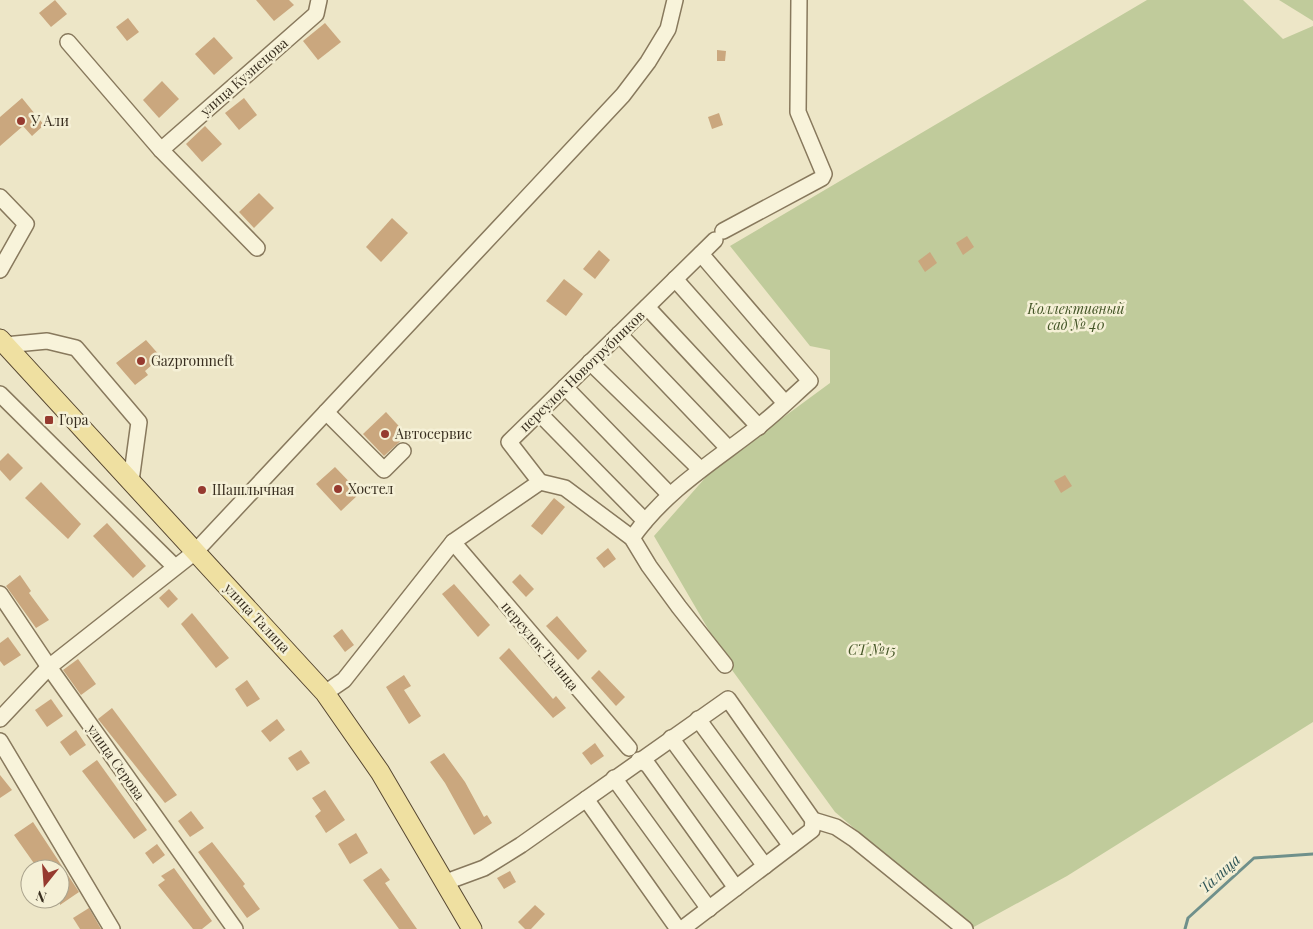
<svg xmlns="http://www.w3.org/2000/svg" width="1313" height="929" font-family="'Playfair Display',serif">
  <style>
    .green { fill: #c0cb9b }
    .lines { fill: none; stroke-linecap: round; stroke-linejoin: round }
    .stream { stroke: #6f908b; stroke-width: 3 }
    .building { fill: #caa77e }
    .minor-casing { stroke: #88795d; stroke-width: 18 }
    .major-casing { stroke: #574731; stroke-width: 21 }
    .minor { stroke: #f8f3da; stroke-width: 15 }
    .major { stroke: #efe0a1; stroke-width: 19 }
    .poi-dot { fill: #963a2f; stroke: #f5f0d6; stroke-width: 2 }
    .labels { text-anchor: middle; stroke-width: 5; stroke-linejoin: round; paint-order: stroke }
    .street-label { font-size: 14px; fill: #392f20; stroke: #f5f0d6 }
    .poi-label { font-size: 14px; fill: #392f20; stroke: #f5f0d6; text-anchor: start }
    .park-label { font-size: 14px; font-style: italic; fill: #445527; stroke: #f5f0d6 }
    .water-label { font-size: 15px; font-style: italic; fill: #305658; stroke: #f5f0d6 }
  </style>
  <rect width="100%" height="100%" fill="#ede6c7"/>
  <g class="green">
    <path d="M 1147,0 L 1243,0 L 1283,39 L 1313,26 L 1313,722 L 1067,876 L 972,928 L 835,812 L 732,670 L 654,536 L 713,469 L 830,383 L 830,350 L 810,346 L 730,246 Z"/>
    <path d="M 1279,0 L 1313,0 L 1313,21 Z"/>
  </g>
  <g class="lines">
    <path class="stream" d="M 1185,929 L 1188,918 L 1254,858 L 1313,854"/>
  </g>
  <g class="building">
    <path d="M 55,0 L 67,14 L 51,27 L 39,13 Z"/>
    <path d="M 256,0 L 289,0 L 294,5 L 274,21 Z"/>
    <path d="M 128,18 L 139,32 L 127,41 L 116,27 Z"/>
    <path d="M 325,23 L 341,42 L 318,60 L 303,41 Z"/>
    <path d="M 214,37 L 233,58 L 214,75 L 195,54 Z"/>
    <path d="M 717,50 L 726,51 L 725,61 L 717,61 Z"/>
    <path d="M 162,81 L 179,99 L 159,118 L 143,100 Z"/>
    <path d="M 22,98 L 44,125 L 32,136 L 23,126 L 0,146 L 0,117 Z"/>
    <path d="M 244,98 L 257,115 L 239,130 L 225,113 Z"/>
    <path d="M 719,113 L 723,125 L 712,129 L 708,117 Z"/>
    <path d="M 205,126 L 222,144 L 202,162 L 186,144 Z"/>
    <path d="M 259,193 L 274,208 L 254,228 L 239,212 Z"/>
    <path d="M 392,218 L 408,233 L 381,262 L 366,247 Z"/>
    <path d="M 967,236 L 974,247 L 963,255 L 956,243 Z"/>
    <path d="M 599,250 L 610,260 L 595,279 L 583,269 Z"/>
    <path d="M 930,252 L 937,263 L 925,272 L 918,261 Z"/>
    <path d="M 564,279 L 583,294 L 566,316 L 546,301 Z"/>
    <path d="M 146,340 L 161,357 L 145,371 L 148,375 L 135,385 L 116,363 Z"/>
    <path d="M 386,412 L 407,435 L 384,456 L 363,434 Z"/>
    <path d="M 8,453 L 23,468 L 10,481 L 0,470 L 0,461 Z"/>
    <path d="M 335,467 L 360,493 L 341,511 L 316,484 Z"/>
    <path d="M 1065,475 L 1072,486 L 1061,493 L 1054,481 Z"/>
    <path d="M 41,482 L 81,524 L 68,539 L 25,498 Z"/>
    <path d="M 554,498 L 565,507 L 542,535 L 531,526 Z"/>
    <path d="M 107,523 L 146,566 L 133,578 L 93,536 Z"/>
    <path d="M 608,548 L 616,559 L 604,568 L 596,558 Z"/>
    <path d="M 520,574 L 534,589 L 526,597 L 512,582 Z"/>
    <path d="M 20,575 L 31,591 L 29,593 L 49,620 L 36,628 L 6,586 Z"/>
    <path d="M 454,584 L 490,625 L 478,637 L 442,594 Z"/>
    <path d="M 169,589 L 178,599 L 168,608 L 159,598 Z"/>
    <path d="M 192,613 L 229,658 L 216,668 L 181,624 Z"/>
    <path d="M 557,616 L 587,651 L 578,660 L 546,626 Z"/>
    <path d="M 342,629 L 354,645 L 345,652 L 333,636 Z"/>
    <path d="M 8,637 L 21,655 L 4,666 L 0,661 L 0,643 Z"/>
    <path d="M 509,648 L 553,699 L 556,696 L 566,708 L 553,718 L 499,658 Z"/>
    <path d="M 78,659 L 96,684 L 81,695 L 63,670 Z"/>
    <path d="M 599,670 L 625,697 L 616,706 L 591,678 Z"/>
    <path d="M 404,675 L 411,686 L 404,690 L 421,716 L 409,724 L 386,687 Z"/>
    <path d="M 247,680 L 260,699 L 247,707 L 235,689 Z"/>
    <path d="M 51,699 L 63,716 L 47,727 L 35,710 Z"/>
    <path d="M 112,708 L 177,795 L 165,803 L 98,719 Z"/>
    <path d="M 277,719 L 285,730 L 270,742 L 261,731 Z"/>
    <path d="M 76,730 L 86,745 L 70,756 L 60,742 Z"/>
    <path d="M 595,743 L 604,756 L 591,765 L 582,753 Z"/>
    <path d="M 301,750 L 310,763 L 297,771 L 288,758 Z"/>
    <path d="M 444,753 L 465,782 L 484,817 L 487,815 L 492,823 L 474,835 L 445,783 L 430,762 Z"/>
    <path d="M 97,760 L 147,830 L 134,839 L 82,771 Z"/>
    <path d="M 0,775 L 12,790 L 0,798 Z"/>
    <path d="M 325,790 L 345,820 L 326,833 L 315,816 L 321,811 L 312,798 Z"/>
    <path d="M 191,811 L 204,828 L 190,837 L 178,821 Z"/>
    <path d="M 33,822 L 79,892 L 60,905 L 60,869 L 38,869 L 14,835 Z"/>
    <path d="M 356,833 L 368,853 L 350,864 L 338,844 Z"/>
    <path d="M 212,842 L 245,884 L 243,886 L 260,909 L 247,918 L 198,852 Z"/>
    <path d="M 157,844 L 165,855 L 153,864 L 145,853 Z"/>
    <path d="M 174,868 L 212,921 L 202,929 L 193,929 L 158,885 L 165,880 L 161,876 Z"/>
    <path d="M 381,868 L 390,880 L 385,883 L 417,929 L 399,929 L 363,880 Z"/>
    <path d="M 510,871 L 516,882 L 504,889 L 497,878 Z"/>
    <path d="M 535,905 L 545,914 L 531,929 L 525,929 L 518,922 Z"/>
    <path d="M 89,908 L 101,929 L 80,929 L 73,918 Z"/>
  </g>
  <g class="lines">
    <g class="minor-casing">
      <g id="minor">
        <path d="M 68,42 L 161,150 L 257,248"/>
        <path d="M 161,150 L 316,14 L 319,0"/>
        <path d="M 0,197 L 26,224 L 0,270"/>
        <path d="M 723,231 L 822,178 L 824,174 L 798,112 L 799,0"/>
        <path d="M 675,279 L 785,403"/>
        <path d="M 647,307 L 759,427"/>
        <path d="M 619,334 L 728,448"/>
        <path d="M 5,345 L 47,341 L 76,348 L 139,422 L 131,481"/>
        <path d="M 590,362 L 700,469"/>
        <path d="M 565,387 L 669,494"/>
        <path d="M 0,394 L 175,567"/>
        <path d="M 326,412 L 384,470 L 403,451"/>
        <path d="M 539,413 L 645,521"/>
        <path d="M 540,482 L 565,488 L 632,538 L 649,566 L 679,607 L 725,665"/>
        <path d="M 632,538 C 666,490 713,462 758,427 C 776,413 793,396 810,381 L 701,254"/>
        <path d="M 453,542 L 629,748"/>
        <path d="M 0,594 L 49,667 L 235,929"/>
        <path d="M 325,693 L 344,680 L 453,542 L 540,482 L 509,442 L 715,240"/>
        <path d="M 0,719 L 49,667 L 195,552 L 623,95 L 648,62 L 668,29 L 675,0"/>
        <path d="M 698,719 L 791,846"/>
        <path d="M 671,738 L 765,866"/>
        <path d="M 0,741 L 112,929"/>
        <path d="M 639,760 L 648,765 L 736,888"/>
        <path d="M 614,778 L 709,909"/>
        <path d="M 586,799 L 678,929"/>
        <path d="M 446,882 L 484,868 L 521,845 L 728,699 L 813,820 L 836,827 L 854,839 L 965,929"/>
        <path d="M 682,929 L 812,830 L 813,820"/>
      </g>
    </g>
    <g class="major-casing">
      <path id="major" d="M 0,339 L 325,693 L 380,772 L 472,929"/>
    </g>
    <use href="#minor" class="minor"/>
    <use href="#major" class="major"/>
  </g>
  <g class="poi-dot">
    <circle cx="21" cy="121" r="5"/>
    <circle cx="141" cy="361" r="5"/>
    <rect x="44" y="415" width="10" height="10" rx="2.5"/>
    <circle cx="385" cy="434" r="5"/>
    <circle cx="338" cy="489" r="5"/>
    <circle cx="202" cy="490" r="5"/>
  </g>
  <g class="labels">
    <g class="street-label">
      <text transform="translate(244 77) rotate(-41)" y="5">улица Кузнецова</text>
      <text transform="translate(582 371) rotate(-44)" y="5">переулок Новотрубников</text>
      <text transform="translate(257 618) rotate(47)" y="5">улица Талица</text>
      <text transform="translate(540 646) rotate(50)" y="5">переулок Талица</text>
      <text transform="translate(116 762) rotate(55)" y="5">улица Серова</text>
    </g>
    <g class="poi-label">
      <text x="31" y="126">У Али</text>
      <text x="151" y="366">Gazpromneft</text>
      <text x="59" y="425">Гора</text>
      <text x="395" y="439">Автосервис</text>
      <text x="348" y="494">Хостел</text>
      <text x="212" y="495">Шашлычная</text>
    </g>
    <g class="park-label">
      <text x="1076" y="314">Коллективный<tspan x="1076" dy="16">сад № 40</tspan></text>
      <text x="872" y="655">СТ №15</text>
    </g>
    <g class="water-label">
      <text transform="translate(1220 874) rotate(-42)" y="5">Талица</text>
    </g>
  </g>
  <g transform="translate(45 884) rotate(197)"><circle r="24" fill="#f5f0d6" stroke="#aaa38d"/>
  <path d="M0-4L9 19L0 12L-9 19Z" fill="#963a2f"/>
  <text y="-8" font-size="14" font-weight="bold" text-anchor="middle" fill="#392f20">N</text>
  </g>
</svg>
